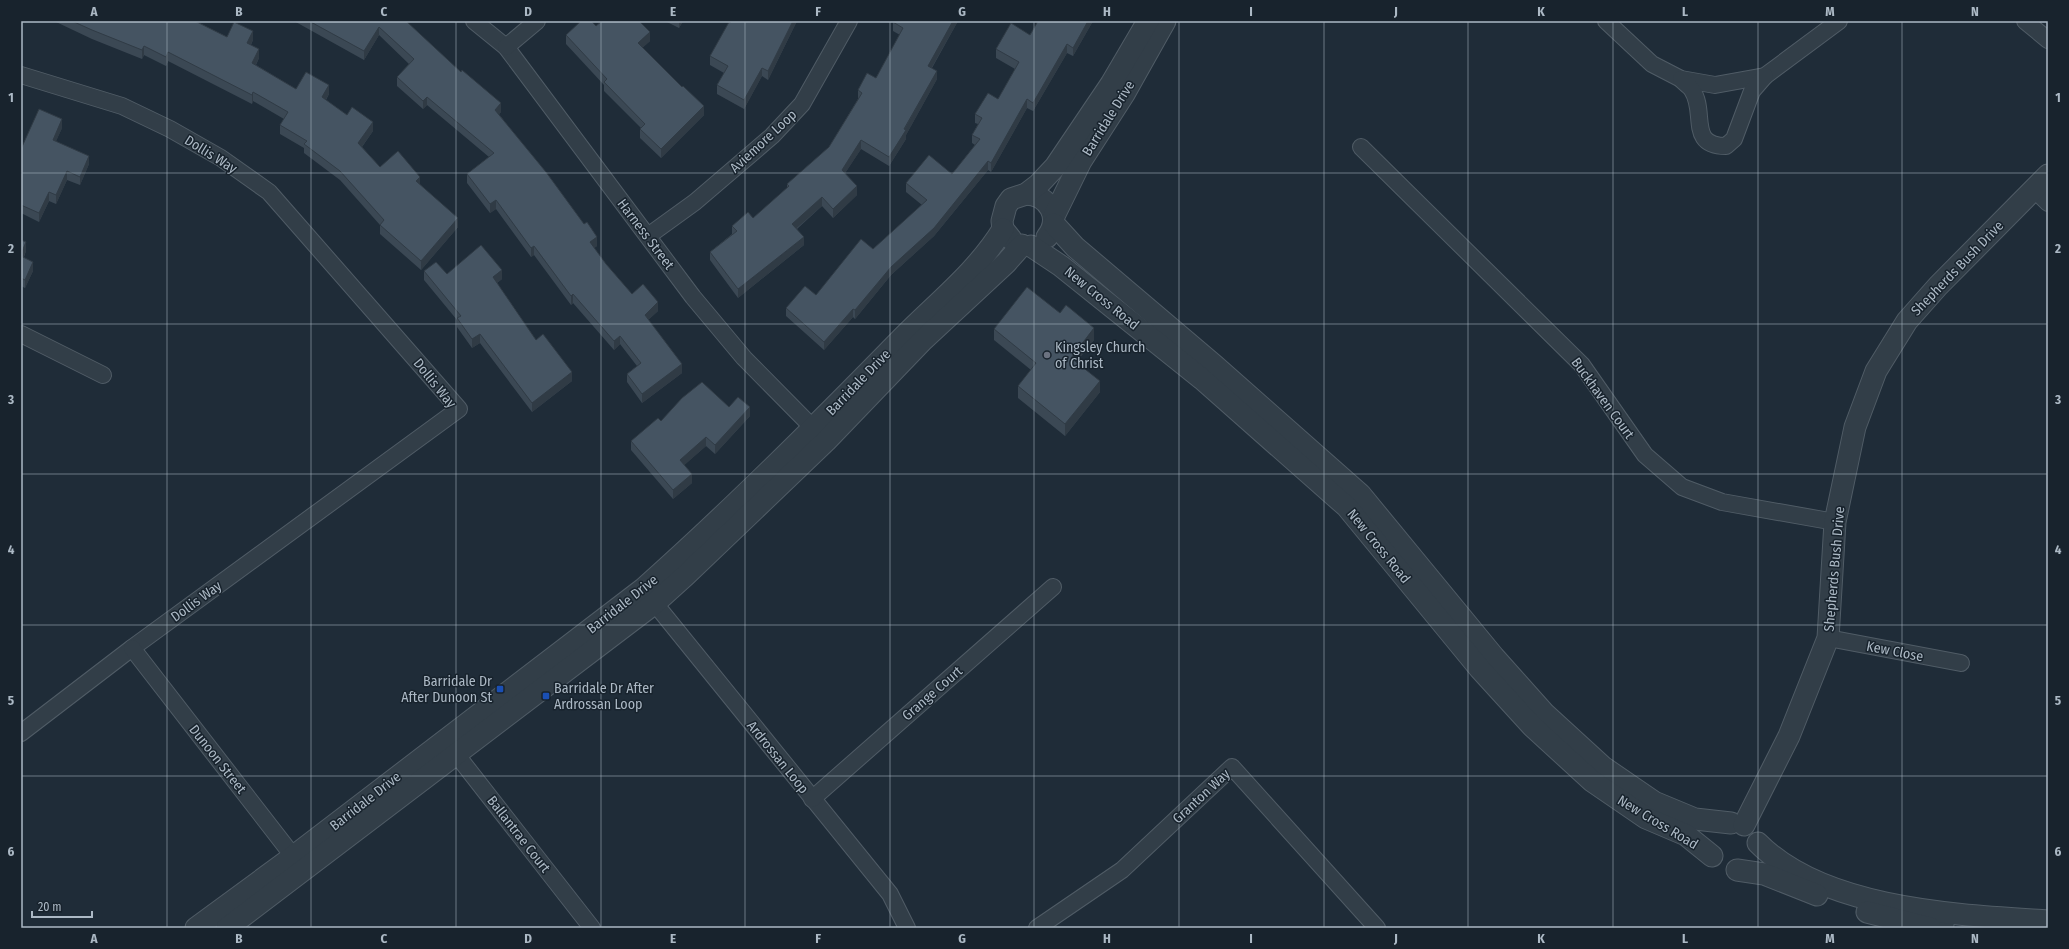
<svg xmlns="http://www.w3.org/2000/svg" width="2069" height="949" font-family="'Fira Sans Condensed',sans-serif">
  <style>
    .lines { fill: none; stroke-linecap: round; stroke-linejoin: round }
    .minor-casing { stroke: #505c66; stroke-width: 18 }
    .tertiary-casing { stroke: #505c66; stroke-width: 23 }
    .minor { stroke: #323e48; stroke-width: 16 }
    .tertiary { stroke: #323e48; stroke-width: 21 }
    .wall { fill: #3b4854 }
    .shaded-wall { fill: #303b45 }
    .building { fill: #455462; stroke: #303b45 }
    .grid { fill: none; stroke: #acb9c5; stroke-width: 1; stroke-opacity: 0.55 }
    .worship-dot { fill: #6b7280; stroke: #18232d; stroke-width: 1.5 }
    .transit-dot { fill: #1a4fb4; stroke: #18232d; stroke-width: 1.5 }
    .labels { text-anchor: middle; stroke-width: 3; stroke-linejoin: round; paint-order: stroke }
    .street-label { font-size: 14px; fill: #acb9c5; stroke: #18232d }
    .poi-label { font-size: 14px; fill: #acb9c5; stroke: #18232d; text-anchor: start }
    .neatline { fill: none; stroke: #acb9c5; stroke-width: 1.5 }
    .grid-label { font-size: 13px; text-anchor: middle; font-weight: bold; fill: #acb9c5 }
  </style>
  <rect width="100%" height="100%" fill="#1f2c38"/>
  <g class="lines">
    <g class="minor-casing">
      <g id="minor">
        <path d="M 474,21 L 506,47 L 693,297 L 744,358 L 821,436"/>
        <path d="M 1606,21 L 1652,64 L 1681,79 L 1715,85 L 1765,76 L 1839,21"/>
        <path d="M 2025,21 L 2048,40"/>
        <path d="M 506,47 L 537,21"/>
        <path d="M 21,75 L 122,106 L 170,129 L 221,158 L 269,192 L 459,409 L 132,648 L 21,733"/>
        <path d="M 1681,79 C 1684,83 1690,86 1692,90 C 1707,112 1687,146 1726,146 L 1734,139 L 1752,91 L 1765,76"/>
        <path d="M 1361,147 L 1582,365 L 1645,455 L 1682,487 L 1722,502 L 1835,522"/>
        <path d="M 2034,189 L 2048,203"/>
        <path d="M 648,236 L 695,202 L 772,136 L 802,104 L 849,21"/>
        <path d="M 21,334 L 103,375"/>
        <path d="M 648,595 L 890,894 L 907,928"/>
        <path d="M 1828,638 L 1961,663"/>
        <path d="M 132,648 L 300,865"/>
        <path d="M 449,745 L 592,928"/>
        <path d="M 812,799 L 1053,587"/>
        <path d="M 1037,928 L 1122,870 L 1232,767 L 1377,928"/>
        <path d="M 1945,928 L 1947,914"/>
      </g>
    </g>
    <g class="tertiary-casing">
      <g id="tertiary">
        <path d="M 1026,194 C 1049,195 1062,218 1047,237"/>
        <path d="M 1054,216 L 1081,161 L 1124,94 L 1165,21"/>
        <path d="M 1054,224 L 1075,247 L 1214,365 L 1360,494 L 1494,657 L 1544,713 L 1603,767 L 1654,802 L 1695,819 L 1731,823"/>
        <path d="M 1011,239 L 1003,229 L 1002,221 L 1006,206 L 1011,199 L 1026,194 L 1039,184 L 1055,167 L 1111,84 L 1148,21"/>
        <path d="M 1031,246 L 1061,266 L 1202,379 L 1347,507 L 1480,669 L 1532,726 L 1592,781 L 1646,818 L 1686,835 L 1712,856"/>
        <path d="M 1744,825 L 1789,736 L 1828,638 L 1835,522 L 1855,427 L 1876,371 L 1907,321 L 1938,286 L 2048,175"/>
        <path d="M 1758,843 C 1824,910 1959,915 2048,921"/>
        <path d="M 1737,870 L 1764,874 L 1817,895"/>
        <path d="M 1867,912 L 1930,928"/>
        <path d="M 196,928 L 294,856 L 643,589 C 732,510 816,426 899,341 C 935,304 976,273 1003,229"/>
        <path d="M 227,928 L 655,603 L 686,575 L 826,441 L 923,340 L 1006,263 L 1022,245"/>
      </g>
    </g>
    <use href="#minor" class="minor"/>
    <use href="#tertiary" class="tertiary"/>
  </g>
  <g class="wall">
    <path d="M 54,21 L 195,21 L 227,37 L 253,40 L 251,45 L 259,58 L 256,65 L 296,89 L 329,94 L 326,100 L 347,115 L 373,131 L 362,147 L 380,167 L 420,185 L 458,227 L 421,270 L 380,234 L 380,225 L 340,180 L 304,153 L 304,148 L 280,134 L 280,125 L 284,119 L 253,101 L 252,104 L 168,61 L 166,66 L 144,55 L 142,59 L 92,39 Z"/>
    <path d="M 294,21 L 406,21 L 501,112 L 499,114 L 597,246 L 594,248 L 606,264 L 632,294 L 658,311 L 648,320 L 682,373 L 642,403 L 627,382 L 627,374 L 637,366 L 620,344 L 614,350 L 573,303 L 571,305 L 534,255 L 531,257 L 496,209 L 490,213 L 467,183 L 467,174 L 489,157 L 427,105 L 423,109 L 397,86 L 397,77 L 409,64 L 379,35 L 364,60 Z"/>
    <path d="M 665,21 L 683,21 L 679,28 Z"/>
    <path d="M 797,21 L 768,80 L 762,76 L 744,109 L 717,94 L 717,85 L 724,73 L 710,65 L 710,56 L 730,23 Z"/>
    <path d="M 958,21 L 932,68 L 937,79 L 906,135 L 906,139 L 889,166 L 861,149 L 845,173 L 857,195 L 833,218 L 822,206 L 797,229 L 804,245 L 738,298 L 710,260 L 710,252 L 732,234 L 732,226 L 753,218 L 787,188 L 787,184 L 829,147 L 858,99 L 858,90 L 876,78 L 900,35 L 893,31 L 893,22 Z"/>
    <path d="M 1038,21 L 1093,21 L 1073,56 L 1067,53 L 1033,111 L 1027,108 L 991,172 L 988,170 L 934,236 L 891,275 L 855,319 L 853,317 L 824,350 L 786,316 L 786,308 L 816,295 L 873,249 L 922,205 L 906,192 L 906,183 L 952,174 L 975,145 L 972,143 L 972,135 L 978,124 L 975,123 L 975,114 L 998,99 L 1015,69 L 996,58 L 996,49 L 1030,35 Z"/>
    <path d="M 596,26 L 650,41 L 642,48 L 704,115 L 661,158 L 640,138 L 640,129 L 641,128 L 604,91 L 604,85 L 566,44 L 566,35 Z"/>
    <path d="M 62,128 L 56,141 L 89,164 L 80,185 L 67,180 L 56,204 L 49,201 L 39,222 L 21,213 L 21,149 Z"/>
    <path d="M 21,240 L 26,251 L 24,257 L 33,271 L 25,288 L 21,286 Z"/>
    <path d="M 424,271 L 447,274 L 502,279 L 497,283 L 536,340 L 572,381 L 532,412 L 480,343 L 472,348 L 457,327 L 457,320 L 424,280 Z"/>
    <path d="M 1060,313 L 1094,340 L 1076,362 L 1100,392 L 1065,436 L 1018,398 L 1018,386 L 1031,370 L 994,340 L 994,329 Z"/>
    <path d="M 729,407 L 750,416 L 715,454 L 706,446 L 684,465 L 692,483 L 673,499 L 631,450 L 631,441 L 661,421 Z"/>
  </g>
  <g class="shaded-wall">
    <path d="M 679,21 L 683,21 L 679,28 Z"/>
    <path d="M 793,21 L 797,21 L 768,80 L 768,71 Z"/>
    <path d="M 953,21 L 958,21 L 928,74 L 928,66 Z"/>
    <path d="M 1088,21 L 1093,21 L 1073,56 L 1073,48 Z"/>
    <path d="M 379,27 L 379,35 L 364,60 L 364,51 Z"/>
    <path d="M 253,31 L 253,40 L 247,52 L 247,43 Z"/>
    <path d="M 650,32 L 650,41 L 638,52 L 638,43 Z"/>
    <path d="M 1067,44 L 1067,53 L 1033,111 L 1033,103 Z"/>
    <path d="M 144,46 L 144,55 L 142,59 L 142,50 Z"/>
    <path d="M 259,49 L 259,58 L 252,72 L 252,63 Z"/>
    <path d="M 168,52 L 168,61 L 166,66 L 166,57 Z"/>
    <path d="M 762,68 L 762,76 L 744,109 L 744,100 Z"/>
    <path d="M 937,71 L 937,79 L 906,135 L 906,139 L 889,166 L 889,157 Z"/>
    <path d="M 329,85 L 329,94 L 322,106 L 322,97 Z"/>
    <path d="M 253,92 L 253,101 L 252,104 L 252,95 Z"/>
    <path d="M 427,97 L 427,105 L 423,109 L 423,101 Z"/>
    <path d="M 1027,99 L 1027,108 L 991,172 L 991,163 Z"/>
    <path d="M 501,103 L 501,112 L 495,119 L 495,110 Z"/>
    <path d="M 704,106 L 704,115 L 661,158 L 661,149 Z"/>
    <path d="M 62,119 L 62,128 L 53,148 L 53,140 Z"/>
    <path d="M 373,122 L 373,131 L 358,152 L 358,143 Z"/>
    <path d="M 861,140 L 861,149 L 842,178 L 842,170 Z"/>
    <path d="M 89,156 L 89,164 L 80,185 L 80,177 Z"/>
    <path d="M 988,161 L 988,170 L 934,236 L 891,275 L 855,319 L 855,310 L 891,267 Z"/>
    <path d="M 67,171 L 67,180 L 56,204 L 56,195 Z"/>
    <path d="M 420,177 L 420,186 L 416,181 Z"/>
    <path d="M 857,186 L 857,195 L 833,218 L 833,209 Z"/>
    <path d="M 49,192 L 49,201 L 39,222 L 39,213 Z"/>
    <path d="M 822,197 L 822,206 L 792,232 L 792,224 Z"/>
    <path d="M 496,200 L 496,209 L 490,213 L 490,204 Z"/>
    <path d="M 458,218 L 458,227 L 421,270 L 421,261 Z"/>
    <path d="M 597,237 L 597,246 L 590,251 L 590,242 Z"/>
    <path d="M 804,237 L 804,245 L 738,298 L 738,289 Z"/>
    <path d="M 26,242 L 26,251 L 21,263 L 21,254 Z"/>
    <path d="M 534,246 L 534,255 L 531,257 L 531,248 Z"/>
    <path d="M 33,262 L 33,271 L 25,288 L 25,280 Z"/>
    <path d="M 502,270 L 502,279 L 493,286 L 493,277 Z"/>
    <path d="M 573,294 L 573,303 L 571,305 L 571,296 Z"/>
    <path d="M 658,302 L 658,311 L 645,323 L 645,315 Z"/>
    <path d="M 853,309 L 853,317 L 824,350 L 824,342 Z"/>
    <path d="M 1094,328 L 1094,340 L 1071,369 L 1071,358 Z"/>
    <path d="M 480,334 L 480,343 L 472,348 L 472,339 Z"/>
    <path d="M 620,336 L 620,344 L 614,350 L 614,341 Z"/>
    <path d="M 682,364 L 682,373 L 642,403 L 642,394 Z"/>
    <path d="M 572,372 L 572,381 L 532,412 L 532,403 Z"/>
    <path d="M 1100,381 L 1100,392 L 1065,436 L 1065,424 Z"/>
    <path d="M 750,407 L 750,416 L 715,454 L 715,445 Z"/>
    <path d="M 706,437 L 706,446 L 680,469 L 680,460 Z"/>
    <path d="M 692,474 L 692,483 L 673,499 L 673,490 Z"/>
  </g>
  <g class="building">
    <path d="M 72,21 L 195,21 L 227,37 L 234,22 L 253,31 L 247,43 L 259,49 L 252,63 L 296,89 L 306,72 L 329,85 L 322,97 L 347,115 L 352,107 L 373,122 L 358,143 L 380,167 L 398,151 L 420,177 L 416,181 L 458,218 L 421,261 L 380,225 L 384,220 L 340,171 L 304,144 L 307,141 L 280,125 L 288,112 L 253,92 L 252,95 L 168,52 L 166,57 L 144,46 L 142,50 L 92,30 Z"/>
    <path d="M 309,21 L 406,21 L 461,72 L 462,70 L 501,103 L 495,110 L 546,172 L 584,224 L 587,222 L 597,237 L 590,242 L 606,264 L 632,294 L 643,284 L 658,302 L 645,315 L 682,364 L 642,394 L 627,374 L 641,363 L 620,336 L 614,341 L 573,294 L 571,296 L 534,246 L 531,248 L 496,200 L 490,204 L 467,174 L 494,153 L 427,97 L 423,101 L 397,77 L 414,59 L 379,27 L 364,51 Z"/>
    <path d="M 581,21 L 591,21 L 596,26 L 602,21 L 639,21 L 650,32 L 638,43 L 682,87 L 683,86 L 704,106 L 661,149 L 640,129 L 645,124 L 604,82 L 607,79 L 566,35 Z"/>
    <path d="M 732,21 L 793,21 L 768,71 L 762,68 L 744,100 L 717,85 L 728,66 L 710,56 L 729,22 L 730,23 Z"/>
    <path d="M 893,21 L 953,21 L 928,66 L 937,71 L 904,129 L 906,130 L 889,157 L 861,140 L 842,170 L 857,186 L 833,209 L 822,197 L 792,224 L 804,237 L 738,289 L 710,252 L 737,231 L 732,226 L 748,212 L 753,218 L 789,186 L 787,184 L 829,147 L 862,93 L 858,90 L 867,73 L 876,78 L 903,28 L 893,22 Z"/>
    <path d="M 1038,21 L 1088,21 L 1073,48 L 1067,44 L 1033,103 L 1027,99 L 991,163 L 988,161 L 934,228 L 891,267 L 855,310 L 853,309 L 824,342 L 786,308 L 805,286 L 816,295 L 861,239 L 873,249 L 927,200 L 906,183 L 929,155 L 952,174 L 980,139 L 972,135 L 982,118 L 975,114 L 988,93 L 998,99 L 1019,62 L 996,49 L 1011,23 L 1030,35 Z"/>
    <path d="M 39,109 L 62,119 L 53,140 L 89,156 L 80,177 L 67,171 L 56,195 L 49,192 L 39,213 L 21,205 L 21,149 Z"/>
    <path d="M 21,240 L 26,242 L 21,254 Z"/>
    <path d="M 481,245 L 502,270 L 493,277 L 536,340 L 543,334 L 572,372 L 532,403 L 480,334 L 472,339 L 457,318 L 461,316 L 424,271 L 436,262 L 447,274 Z"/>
    <path d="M 21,256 L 33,262 L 25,280 L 21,278 Z"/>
    <path d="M 1027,287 L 1060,313 L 1066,305 L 1094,328 L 1071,358 L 1100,381 L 1065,424 L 1018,386 L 1036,363 L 994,329 Z"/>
    <path d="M 702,382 L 729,407 L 738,397 L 750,407 L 715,445 L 706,437 L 680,460 L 692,474 L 673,490 L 631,441 L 658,418 L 661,421 L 682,398 Z"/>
  </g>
  <path class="grid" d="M 167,21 L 167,928M 311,21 L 311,928M 456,21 L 456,928M 601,21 L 601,928M 745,21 L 745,928M 890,21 L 890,928M 1034,21 L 1034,928M 1179,21 L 1179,928M 1324,21 L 1324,928M 1468,21 L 1468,928M 1613,21 L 1613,928M 1758,21 L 1758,928M 1902,21 L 1902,928M 21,173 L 2048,173M 21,324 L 2048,324M 21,474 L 2048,474M 21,625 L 2048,625M 21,776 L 2048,776"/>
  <circle class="worship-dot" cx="1047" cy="355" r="4"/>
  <g class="transit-dot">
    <rect x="496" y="685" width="8" height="8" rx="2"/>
    <rect x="542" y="692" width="8" height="8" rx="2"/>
  </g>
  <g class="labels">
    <g class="street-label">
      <text transform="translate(1108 118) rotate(-58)" y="5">Barridale Drive</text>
      <text transform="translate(763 141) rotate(-43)" y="5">Aviemore Loop</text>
      <text transform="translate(211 154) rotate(32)" y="5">Dollis Way</text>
      <text transform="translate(646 234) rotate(53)" y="5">Harness Street</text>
      <text transform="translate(1957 268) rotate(-46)" y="5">Shepherds Bush Drive</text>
      <text transform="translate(1102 298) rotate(39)" y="5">New Cross Road</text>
      <text transform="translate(858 382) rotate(-46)" y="5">Barridale Drive</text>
      <text transform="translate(435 383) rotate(51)" y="5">Dollis Way</text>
      <text transform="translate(1603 398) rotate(54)" y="5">Buckhaven Court</text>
      <text transform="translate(1379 546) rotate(51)" y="5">New Cross Road</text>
      <text transform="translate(1834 569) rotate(-85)" y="5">Shepherds Bush Drive</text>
      <text transform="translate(196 601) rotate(-36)" y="5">Dollis Way</text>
      <text transform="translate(622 604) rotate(-38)" y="5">Barridale Drive</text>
      <text transform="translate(1895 651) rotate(11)" y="5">Kew Close</text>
      <text transform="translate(932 693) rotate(-41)" y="5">Grange Court</text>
      <text transform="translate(778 757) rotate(51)" y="5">Ardrossan Loop</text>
      <text transform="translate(218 759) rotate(52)" y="5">Dunoon Street</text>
      <text transform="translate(1201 796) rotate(-43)" y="5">Granton Way</text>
      <text transform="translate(365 801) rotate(-38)" y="5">Barridale Drive</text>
      <text transform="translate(1658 822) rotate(31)" y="5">New Cross Road</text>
      <text transform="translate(519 834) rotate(52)" y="5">Ballantrae Court</text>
    </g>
    <g class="poi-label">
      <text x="1055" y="352">Kingsley Church<tspan x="1055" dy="16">of Christ</tspan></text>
      <text x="492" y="686" text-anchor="end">Barridale Dr<tspan x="492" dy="16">After Dunoon St</tspan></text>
      <text x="554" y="693">Barridale Dr After<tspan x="554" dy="16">Ardrossan Loop</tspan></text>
    </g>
  </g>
  <rect width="2069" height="949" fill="none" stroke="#18232d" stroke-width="44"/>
  <path d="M32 911v6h60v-6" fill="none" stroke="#acb9c5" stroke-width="2"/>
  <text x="38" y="911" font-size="12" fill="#acb9c5" stroke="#18232d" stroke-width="3" paint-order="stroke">20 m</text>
  <rect x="22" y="22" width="2025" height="905" class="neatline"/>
  <g class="grid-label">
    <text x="94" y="16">A</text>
    <text x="239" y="16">B</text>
    <text x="384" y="16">C</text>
    <text x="528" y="16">D</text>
    <text x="673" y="16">E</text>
    <text x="818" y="16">F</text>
    <text x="962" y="16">G</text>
    <text x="1107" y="16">H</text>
    <text x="1251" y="16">I</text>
    <text x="1396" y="16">J</text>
    <text x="1541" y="16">K</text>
    <text x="1685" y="16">L</text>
    <text x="1830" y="16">M</text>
    <text x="1975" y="16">N</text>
    <text x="11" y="102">1</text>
    <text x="2058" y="102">1</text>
    <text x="11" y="253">2</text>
    <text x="2058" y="253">2</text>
    <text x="11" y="404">3</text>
    <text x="2058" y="404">3</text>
    <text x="11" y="554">4</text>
    <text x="2058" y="554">4</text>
    <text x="11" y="705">5</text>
    <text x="2058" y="705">5</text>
    <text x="11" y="856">6</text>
    <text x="2058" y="856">6</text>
    <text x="94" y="943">A</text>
    <text x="239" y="943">B</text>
    <text x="384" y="943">C</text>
    <text x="528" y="943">D</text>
    <text x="673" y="943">E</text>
    <text x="818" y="943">F</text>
    <text x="962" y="943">G</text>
    <text x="1107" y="943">H</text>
    <text x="1251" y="943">I</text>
    <text x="1396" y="943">J</text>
    <text x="1541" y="943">K</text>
    <text x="1685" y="943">L</text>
    <text x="1830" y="943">M</text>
    <text x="1975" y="943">N</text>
  </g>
</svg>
